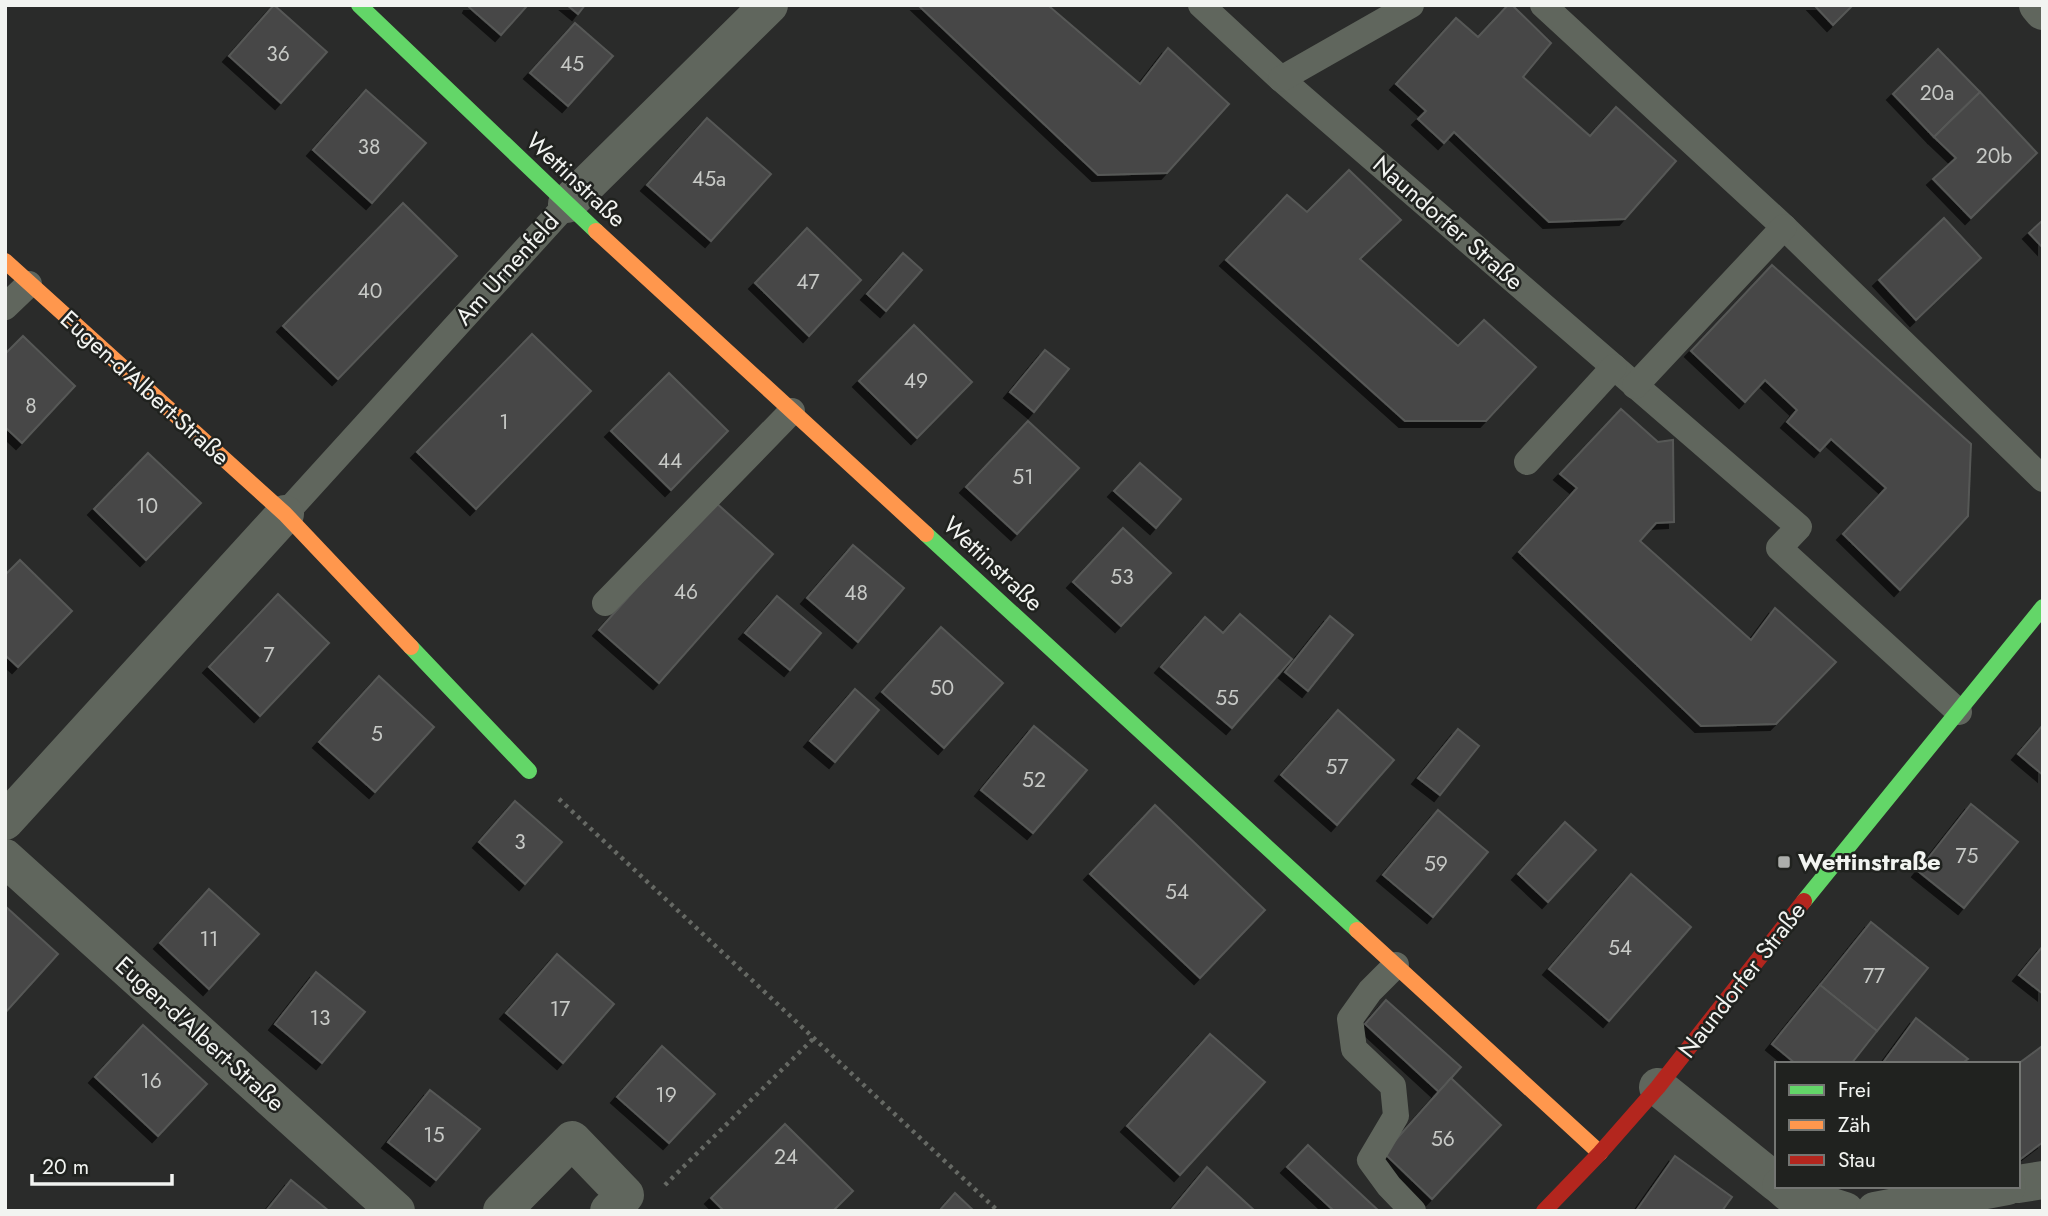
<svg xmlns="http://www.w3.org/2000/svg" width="2048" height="1216" font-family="Jost,sans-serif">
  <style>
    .building { fill: #464746; stroke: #575857; stroke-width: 2; filter: url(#shadow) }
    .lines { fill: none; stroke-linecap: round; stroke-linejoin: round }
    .path { stroke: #666964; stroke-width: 4.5; stroke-dasharray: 3.5 5; stroke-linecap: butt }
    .lane { stroke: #60665d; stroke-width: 26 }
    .street { stroke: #60665d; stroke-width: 38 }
    .fast { stroke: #63d668; stroke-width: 16 }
    .slow { stroke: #ff974d; stroke-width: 16 }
    .jam { stroke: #b3261e; stroke-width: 16 }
    .poi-dot { fill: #acaeab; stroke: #20221f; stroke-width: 2.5 }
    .labels { text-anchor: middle; stroke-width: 5; stroke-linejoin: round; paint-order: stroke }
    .number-label { font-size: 21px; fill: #c7c9c6 }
    .street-label { font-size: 24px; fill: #f2f4f1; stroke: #20221f }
    .poi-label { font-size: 24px; font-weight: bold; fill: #f2f4f1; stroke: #20221f; text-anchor: start }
  </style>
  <defs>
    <filter id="shadow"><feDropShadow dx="-6" dy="6" stdDeviation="0" flood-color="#0009"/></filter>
  </defs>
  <rect width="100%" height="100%" fill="#2a2b2a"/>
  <g class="building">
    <path d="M 274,5 L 327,52 L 281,103 L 229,56 Z"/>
    <path d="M 470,5 L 524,5 L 526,7 L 501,35 L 469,7 Z"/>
    <path d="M 567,5 L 585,5 L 578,14 Z"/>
    <path d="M 918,5 L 1052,5 L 1050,7 L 1140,84 L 1168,48 L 1229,104 L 1167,173 L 1098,175 Z"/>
    <path d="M 1508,5 L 1512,5 L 1551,43 L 1523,77 L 1590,136 L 1616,107 L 1676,161 L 1625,219 L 1549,222 L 1454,132 L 1444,143 L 1418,119 L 1426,111 L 1396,84 L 1456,18 L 1478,37 Z"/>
    <path d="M 1814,5 L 1853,5 L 1833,25 Z"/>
    <path d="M 575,23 L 613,56 L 568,106 L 530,73 Z"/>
    <path d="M 1938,49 L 1980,92 L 1934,137 L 1893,94 Z"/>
    <path d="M 366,90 L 426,143 L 372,203 L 313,150 Z"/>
    <path d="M 1980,92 L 2037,153 L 1971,218 L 1933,179 L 1956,158 L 1934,137 Z"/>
    <path d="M 707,118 L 771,174 L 711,241 L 647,185 Z"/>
    <path d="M 1349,170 L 1401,220 L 1360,259 L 1458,346 L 1484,320 L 1536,367 L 1486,421 L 1405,421 L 1226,260 L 1287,195 L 1307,212 Z"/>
    <path d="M 403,203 L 457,256 L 338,379 L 283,326 Z"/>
    <path d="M 1944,218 L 1981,258 L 1916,320 L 1879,280 Z"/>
    <path d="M 2043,220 L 2043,248 L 2029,233 Z"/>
    <path d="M 807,228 L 861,280 L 809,336 L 755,283 Z"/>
    <path d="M 903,253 L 922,270 L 886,311 L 867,294 Z"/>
    <path d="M 1772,265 L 1971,444 L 1968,516 L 1900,590 L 1843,534 L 1886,488 L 1831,439 L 1820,451 L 1787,422 L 1797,410 L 1765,380 L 1745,402 L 1691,351 Z"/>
    <path d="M 914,325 L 972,382 L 917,438 L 859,381 Z"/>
    <path d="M 532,334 L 591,391 L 476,509 L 417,452 Z"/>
    <path d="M 23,336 L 75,386 L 22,443 L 5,427 L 5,354 Z"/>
    <path d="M 1045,350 L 1069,369 L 1034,412 L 1010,392 Z"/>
    <path d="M 669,373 L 728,431 L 671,490 L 611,431 Z"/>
    <path d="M 1621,409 L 1658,442 L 1673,440 L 1674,522 L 1656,523 L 1640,541 L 1751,640 L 1775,608 L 1836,662 L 1776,724 L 1701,726 L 1519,552 L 1577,488 L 1560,474 Z"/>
    <path d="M 1028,421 L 1079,468 L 1017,534 L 966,487 Z"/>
    <path d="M 148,453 L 201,503 L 146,560 L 94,509 Z"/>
    <path d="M 1140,463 L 1181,499 L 1156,528 L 1114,491 Z"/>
    <path d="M 714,501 L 773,554 L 659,683 L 599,630 Z"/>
    <path d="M 1123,528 L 1171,573 L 1121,626 L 1073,582 Z"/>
    <path d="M 853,545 L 904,588 L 858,642 L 807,598 Z"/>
    <path d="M 20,560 L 72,611 L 18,667 L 5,655 L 5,575 Z"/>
    <path d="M 278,594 L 329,643 L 260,716 L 209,667 Z"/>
    <path d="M 777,596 L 821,633 L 790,670 L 745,633 Z"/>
    <path d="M 1240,614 L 1292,659 L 1232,728 L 1161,667 L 1205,617 L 1223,633 Z"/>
    <path d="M 1330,616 L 1353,635 L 1308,691 L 1285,672 Z"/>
    <path d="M 941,627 L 1003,683 L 944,748 L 882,692 Z"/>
    <path d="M 379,676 L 434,727 L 375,792 L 319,742 Z"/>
    <path d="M 855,689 L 879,710 L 835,762 L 810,741 Z"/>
    <path d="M 1338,710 L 1394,760 L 1337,825 L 1281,775 Z"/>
    <path d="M 2043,725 L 2043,775 L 2018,754 Z"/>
    <path d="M 1034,726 L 1087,770 L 1033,833 L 981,790 Z"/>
    <path d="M 1458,729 L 1479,746 L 1440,795 L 1418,778 Z"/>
    <path d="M 515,801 L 562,842 L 525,884 L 479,842 Z"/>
    <path d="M 1971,804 L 2018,842 L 1964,908 L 1918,871 Z"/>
    <path d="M 1155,805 L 1265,910 L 1200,978 L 1090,874 Z"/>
    <path d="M 1438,810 L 1488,852 L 1433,917 L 1383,875 Z"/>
    <path d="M 1565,822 L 1596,850 L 1548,902 L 1518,874 Z"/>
    <path d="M 1631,874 L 1691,927 L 1609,1021 L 1549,969 Z"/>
    <path d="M 209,889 L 259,934 L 209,989 L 160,943 Z"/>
    <path d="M 5,906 L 58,954 L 5,1013 Z"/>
    <path d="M 1871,922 L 1928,968 L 1877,1031 L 1820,985 Z"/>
    <path d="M 2043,946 L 2043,994 L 2019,975 Z"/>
    <path d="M 557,954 L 614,1004 L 563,1063 L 506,1013 Z"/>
    <path d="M 316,972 L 365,1012 L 322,1063 L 275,1024 Z"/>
    <path d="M 1820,985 L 1877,1031 L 1851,1064 L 1796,1064 L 1772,1044 Z"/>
    <path d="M 1386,1000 L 1461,1067 L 1439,1092 L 1365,1024 Z"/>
    <path d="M 1916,1018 L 1968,1059 L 1961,1064 L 1882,1064 Z"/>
    <path d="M 143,1025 L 207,1084 L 158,1136 L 95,1077 Z"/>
    <path d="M 1210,1034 L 1265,1082 L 1180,1175 L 1127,1126 Z"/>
    <path d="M 662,1046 L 715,1094 L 669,1143 L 617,1097 Z"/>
    <path d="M 2041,1047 L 2043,1050 L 2043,1142 L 2018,1161 L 2018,1064 Z"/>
    <path d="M 1451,1078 L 1501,1125 L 1432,1199 L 1384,1153 Z"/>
    <path d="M 430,1090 L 480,1129 L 436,1180 L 388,1142 Z"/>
    <path d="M 785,1124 L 853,1191 L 833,1211 L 724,1211 L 711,1198 Z"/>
    <path d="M 1308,1145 L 1379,1211 L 1334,1211 L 1287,1167 Z"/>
    <path d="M 1675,1156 L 1732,1197 L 1722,1211 L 1636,1211 Z"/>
    <path d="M 1207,1167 L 1255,1211 L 1174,1211 L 1172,1209 Z"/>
    <path d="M 291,1180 L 329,1211 L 266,1211 Z"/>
    <path d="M 955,1193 L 974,1211 L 939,1211 Z"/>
  </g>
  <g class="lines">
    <g class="path">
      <path d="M 559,799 L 998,1211"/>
      <path d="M 665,1185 L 814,1038"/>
    </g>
    <g class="lane">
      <path d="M 1201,5 L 1281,79 L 1799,527 L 1779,548 L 1959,712"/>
      <path d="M 1543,5 L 1784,227 L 2043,479"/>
      <path d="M 1281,79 L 1411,5"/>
      <path d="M 5,307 L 29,284"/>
      <path d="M 1635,386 L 1784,227"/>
      <path d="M 1527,462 L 1614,367"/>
      <path d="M 285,514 L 567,204"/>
      <path d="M 605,603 L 792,411"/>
      <path d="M 1396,965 L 1370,991 L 1350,1019 L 1354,1049 L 1393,1086 L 1396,1116 L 1370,1160 L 1389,1186 L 1413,1211"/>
    </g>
    <g class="street">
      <path d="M 2038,5 L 2043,11"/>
      <path d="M 567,204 L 769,5"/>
      <path d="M 5,821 L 285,514"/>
      <path d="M 5,858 L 396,1211"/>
      <path d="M 1658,1087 L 1777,1183"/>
      <path d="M 2018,1184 L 2043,1180"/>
      <path d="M 1781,1186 L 1789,1193 L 1845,1211"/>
      <path d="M 502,1211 L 572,1140 L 625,1195 L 609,1211"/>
      <path d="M 1875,1211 L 2007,1186"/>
    </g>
    <g class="fast">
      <path d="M 359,5 L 596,231"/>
      <path d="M 926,534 L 1357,930"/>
      <path d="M 411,647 L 529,771"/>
      <path d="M 1804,901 L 2043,607"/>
    </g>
    <g class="slow">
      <path d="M 596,231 L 926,534"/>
      <path d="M 5,261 L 285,514 L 411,647"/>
      <path d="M 1357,930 L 1600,1153"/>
    </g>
    <path class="jam" d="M 1544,1211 L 1600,1153 L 1658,1087 L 1804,901"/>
  </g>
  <rect class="poi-dot" x="1777" y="855" width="14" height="14" rx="3.5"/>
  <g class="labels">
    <g class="number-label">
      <text x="278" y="61">36</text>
      <text x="572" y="71">45</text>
      <text x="1937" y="100">20a</text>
      <text x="369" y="154">38</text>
      <text x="1994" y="163">20b</text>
      <text x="709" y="186">45a</text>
      <text x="808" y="289">47</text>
      <text x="370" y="298">40</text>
      <text x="916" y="388">49</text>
      <text x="31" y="413">8</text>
      <text x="504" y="429">1</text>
      <text x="670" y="468">44</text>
      <text x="1023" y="484">51</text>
      <text x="147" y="513">10</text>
      <text x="1122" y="584">53</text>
      <text x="686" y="599">46</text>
      <text x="856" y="600">48</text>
      <text x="269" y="662">7</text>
      <text x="942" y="695">50</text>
      <text x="1227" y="705">55</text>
      <text x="377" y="741">5</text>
      <text x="1337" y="774">57</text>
      <text x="1034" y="787">52</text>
      <text x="520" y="849">3</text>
      <text x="1967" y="863">75</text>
      <text x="1436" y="871">59</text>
      <text x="1177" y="899">54</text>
      <text x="209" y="946">11</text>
      <text x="1620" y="955">54</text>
      <text x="1874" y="983">77</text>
      <text x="560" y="1016">17</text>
      <text x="320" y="1025">13</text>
      <text x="151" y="1088">16</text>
      <text x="666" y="1102">19</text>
      <text x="434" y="1142">15</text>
      <text x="1443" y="1146">56</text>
      <text x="786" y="1164">24</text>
    </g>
    <g class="street-label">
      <text transform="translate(576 180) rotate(43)" y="8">Wettinstraße</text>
      <text transform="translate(1448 223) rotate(41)" y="8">Naundorfer Straße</text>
      <text transform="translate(507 269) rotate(-48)" y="8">Am Urnenfeld</text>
      <text transform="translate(145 388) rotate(42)" y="8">Eugen-d'Albert-Straße</text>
      <text transform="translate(993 564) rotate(43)" y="8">Wettinstraße</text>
      <text transform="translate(1742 980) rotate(-52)" y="8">Naundorfer Straße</text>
      <text transform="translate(200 1034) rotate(42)" y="8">Eugen-d'Albert-Straße</text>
    </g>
    <g class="poi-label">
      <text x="1798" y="870">Wettinstraße</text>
    </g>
  </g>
  <rect width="2048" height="1216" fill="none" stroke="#f2f4f1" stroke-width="14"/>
  <rect x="1775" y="1062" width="245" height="126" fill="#20221f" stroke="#747673" stroke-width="2"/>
  <rect x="1789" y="1085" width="35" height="10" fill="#63d668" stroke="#747673" stroke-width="2"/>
  <text x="1838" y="1097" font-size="21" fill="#f2f4f1">Frei</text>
  <rect x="1789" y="1120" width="35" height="10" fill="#ff974d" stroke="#747673" stroke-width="2"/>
  <text x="1838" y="1132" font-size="21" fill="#f2f4f1">Zäh</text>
  <rect x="1789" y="1155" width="35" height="10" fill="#b3261e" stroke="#747673" stroke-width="2"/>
  <text x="1838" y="1167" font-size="21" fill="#f2f4f1">Stau</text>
  <path d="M32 1174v10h140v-10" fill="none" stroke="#f2f4f1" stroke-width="3.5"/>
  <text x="42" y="1174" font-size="21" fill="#f2f4f1" stroke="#20221f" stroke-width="5" paint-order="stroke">20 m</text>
</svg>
